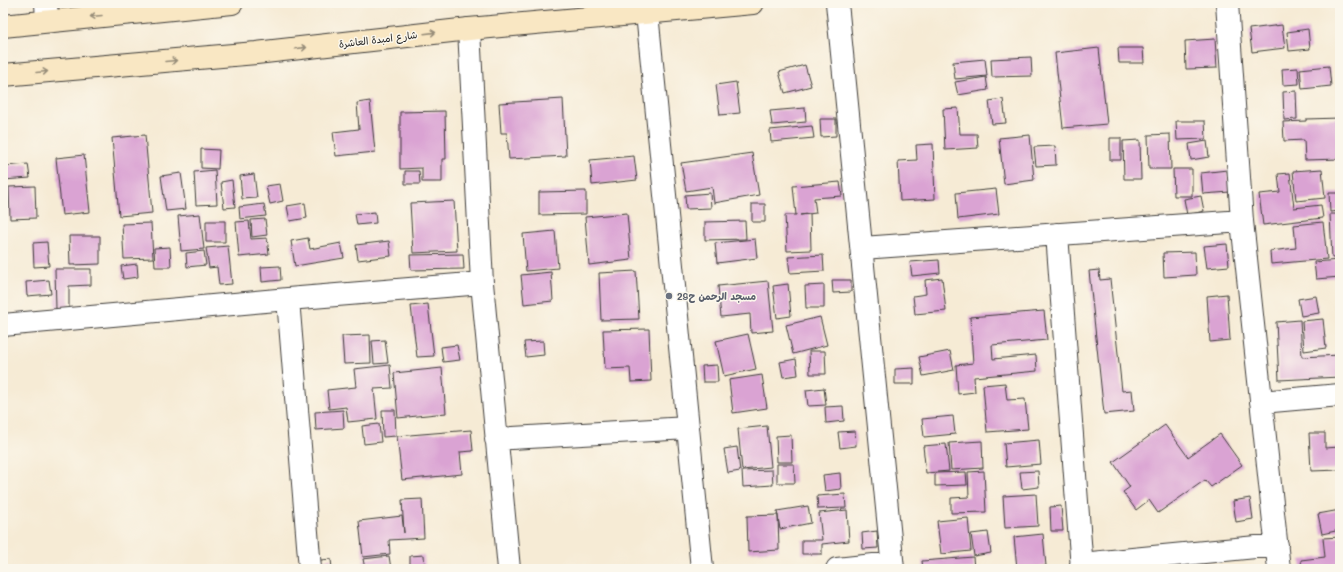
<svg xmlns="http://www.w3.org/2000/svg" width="1343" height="572" font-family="Mali,'Playpen Sans Arabic',sans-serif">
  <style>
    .building { fill: #daa3d3 }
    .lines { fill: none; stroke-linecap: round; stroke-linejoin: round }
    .street-casing { stroke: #3d3b38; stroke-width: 24 }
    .secondary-casing { stroke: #3d3b38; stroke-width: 24 }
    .street { stroke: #fff; stroke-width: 22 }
    .secondary { stroke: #f9e7c3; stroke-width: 22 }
    .oneway { stroke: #968c78 }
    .worship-dot { fill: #6b7280; stroke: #fbf7ec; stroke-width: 1.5 }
    .labels { text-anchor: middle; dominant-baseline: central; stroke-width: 3; stroke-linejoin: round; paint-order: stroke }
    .street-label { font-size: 10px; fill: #1c1c1c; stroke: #fbf7ec }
    .worship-label { font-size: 10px; font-weight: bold; fill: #5b616d; stroke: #fbf7ec; text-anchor: start }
  </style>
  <rect width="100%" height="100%" fill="#fbf7ec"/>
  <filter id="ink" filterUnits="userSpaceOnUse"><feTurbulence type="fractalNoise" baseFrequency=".025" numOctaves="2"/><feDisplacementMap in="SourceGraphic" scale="8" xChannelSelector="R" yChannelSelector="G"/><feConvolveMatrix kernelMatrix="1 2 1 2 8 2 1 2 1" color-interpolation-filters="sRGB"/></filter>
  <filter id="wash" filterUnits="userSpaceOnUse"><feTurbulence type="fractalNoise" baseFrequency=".012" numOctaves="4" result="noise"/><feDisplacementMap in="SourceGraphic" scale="16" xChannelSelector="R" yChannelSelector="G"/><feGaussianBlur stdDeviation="0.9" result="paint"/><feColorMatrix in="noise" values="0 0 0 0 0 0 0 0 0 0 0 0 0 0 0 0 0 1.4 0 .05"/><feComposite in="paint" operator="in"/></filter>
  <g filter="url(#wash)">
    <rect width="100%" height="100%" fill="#f6ebd5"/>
    <g id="blocks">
      <path class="building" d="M1282,25l3,23 -33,4 -3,-23z
        M1308,29l2,20 -21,2 -2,-19z
        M1215,39l2,29 -31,1 -1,-28z
        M1099,48l8,76 -44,4 -8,-75z
        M1118,48h25l1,15h-25z
        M1031,57l1,19 -40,1 -1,-18z
        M985,59l2,17 -32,3 -2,-17z
        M805,65l6,21 -26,7 -6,-21z
        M1329,66l2,20 -29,3 -2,-20z
        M1298,68l1,16 -16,1 -1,-16z
        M986,77l2,13 -30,5 -3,-13z
        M736,82l4,31 -20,2 -4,-30z
        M1296,91l1,28 -13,1 -1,-28z
        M563,99l3,57 -57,3 -2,-26h-6l-2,-30z
        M1003,99l3,24 -14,1 -3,-23z
        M370,101l5,51 -39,4 -3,-24 26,-3 -2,-26z
        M805,108l1,14 -34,3 -2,-14z
        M958,108l2,26h17l1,14 -33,2 -2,-41z
        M445,111l1,48h-4v23h-20v-14l-22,1v-57z
        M1340,118v41l-35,1 -1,-20 -20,1 -1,-19 23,-1v-2z
        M820,119h16v17l-15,1z
        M1176,121h29l1,18 -29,1z
        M812,126l2,12 -43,4 -1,-12z
        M1170,134l1,35h-22l-1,-34z
        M145,135l7,78 -33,3 -7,-78z
        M1030,135l4,45 -30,4 -5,-46z
        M1110,138h11v22h-11z
        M1140,140l1,39h-17l-1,-38z
        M1207,141l2,16 -18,3 -2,-16z
        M933,144l2,55 -35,2 -2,-40 19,-1 -1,-15z
        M1055,146l1,19 -20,1 -2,-19z
        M201,149l18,1 -1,19 -17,-1z
        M752,153l7,42 -45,8 -2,-16 -26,4 -5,-28z
        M84,155l6,57 -28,3 -6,-57z
        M634,156l3,24 -45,5 -2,-25z
        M3,161h1l1,5 23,-2 2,14 -27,2z
        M1173,169h19v27h-18z
        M1322,169l3,29 -29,3 -3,-30z
        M215,170l2,34 -21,1 -2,-33z
        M1227,170l3,22 -27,2 -2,-21z
        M405,171h14l1,13h-15z
        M181,173l5,36 -20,2 -5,-35z
        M1290,173l4,35 27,-3 2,13 -60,7 -4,-31 21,-2 -2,-18z
        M254,174l3,24 -15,1 -2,-23z
        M232,180l3,27 -11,1 -3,-26z
        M840,182l2,14 -28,2 2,15 -16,2 10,-1 1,36 -24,1 -2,-36h11l-3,-29z
        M280,184l3,17 -13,3 -4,-18z
        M35,186l1,32 -26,1 -1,-32z
        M996,189l3,25 -41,5 -2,-26z
        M586,191v23l-47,1v-23z
        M710,193l1,15 -25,1 -1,-14z
        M1329,193h11v18l-10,1z
        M1201,196l3,15 -17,4 -3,-16z
        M454,201l3,50 -44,2 -3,-50z
        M305,203l2,15 -17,3 -3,-15z
        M264,204l2,12 -26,3 -1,-12z
        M752,204h13v18h-13z
        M375,212l1,11 -19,2 -2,-11z
        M627,213l4,47 -42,5 -4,-48z
        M200,214l4,35 -23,2 -3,-35z
        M1330,214h10v44h-8z
        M265,219l2,16 -15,2 -1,-17z
        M206,221h19v21h-19z
        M249,221l2,18 16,-1 2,16 -30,3 -3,-35z
        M745,221l1,18 -41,1v-18z
        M1323,222l4,37 -56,5 -1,-13 26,-3 -2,-23z
        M151,223l2,35 -29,1 -2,-35z
        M555,231l3,37 -32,3 -3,-37z
        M69,236h31v28l-30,1z
        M308,238l2,11 31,-6 3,15 -49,8 -4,-25z
        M755,239l2,19 -40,5 -2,-20z
        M389,241l2,15 -33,4 -2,-15z
        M47,242l2,24 -15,1 -1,-24z
        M1227,244l2,22 -22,2 -3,-22z
        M228,246l4,38 -13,1 -2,-18 -8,1 -3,-20z
        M170,247l1,20h-16l-1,-19z
        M204,251l2,14 -19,2 -1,-14z
        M1195,252l1,23 -32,2 -1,-24z
        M463,254l1,15 -53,1 -1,-15z
        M823,255l1,16 -34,2 -2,-16z
        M939,260l1,13 -28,3 -2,-14z
        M1340,260v17l-24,2 -2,-17z
        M137,264l1,13 -15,2 -2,-13z
        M280,266l1,14 -19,2 -1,-15z
        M55,269h36v16l-22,1v22l-13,1z
        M1099,270l1,10 10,-1 12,112 10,-1 2,21 -30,3 -15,-143z
        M636,271l3,48 -38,1 -2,-47z
        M551,272l2,29 -29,3 -3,-29z
        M942,278l4,33 -31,3 -2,-18 13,-2 -1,-14z
        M49,280l2,14 -24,2 -1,-14z
        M832,280h19v12l-18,1z
        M768,281l5,50 -22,2 -1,-19 -29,3 -3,-31z
        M788,284l3,32 -14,2 -4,-32z
        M824,285v23h-18l-1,-22z
        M1227,294l3,46 -20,2 -3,-46z
        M1316,296l3,17 -18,3 -3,-17z
        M428,304l6,52 -17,1 -6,-51z
        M1044,311l3,29 -55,5 1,14 43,-4 1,16 -63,6 1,15 -17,2 -2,-29 17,-2 -3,-46z
        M820,317l7,28 -34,9 -7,-29z
        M1323,319l3,29 -22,3 -2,-30z
        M1300,320l2,37 38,-2v22l-61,3 -3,-58z
        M649,329l2,52 -20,1 -1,-14 -25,1 -2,-39z
        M748,334l8,35 -32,7 -8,-35z
        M370,335l1,28 -27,1 -2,-28z
        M385,340l3,23 -14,1 -2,-23z
        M543,341l1,14 -18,2 -2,-15z
        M457,345l3,15 -17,2 -2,-15z
        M809,351h16l1,23h-16z
        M950,351l4,19 -31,6 -4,-19z
        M796,359l2,16 -15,2 -3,-15z
        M390,365l2,23 -18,1 3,30 -29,3 -2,-15 -17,2 -2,-19 29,-3 -2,-18z
        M717,365l1,17h-15l-1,-16z
        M442,368l4,45 -48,5 -4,-45z
        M914,368v16h-19v-15z
        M762,375l5,33 -34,5 -4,-33z
        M1005,383l2,17 18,-1 3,30 -41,3 -4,-47z
        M824,388l2,17 -18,1 -2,-16z
        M843,406l1,15 -18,2 -1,-16z
        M343,410l1,18 -28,2 -1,-18z
        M382,410h13l1,26 -13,1z
        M953,416l2,18 -31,3 -2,-18z
        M379,424l2,18 -17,2 -2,-18z
        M1165,425l23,32 32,-23 22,31 -31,22 -6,-7 -47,33 -9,-13 -13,10 -13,-18 7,-5 -17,-25z
        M767,426l4,41 -29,3 -4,-41z
        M471,430l2,21 -13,1 2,22 -60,6 -5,-44z
        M855,431l1,15 -16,2 -2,-16z
        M1309,433h16v15l15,-1v23l-29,1z
        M791,435l1,27h-15l-1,-26z
        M1039,440l2,24 -35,3 -2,-24z
        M982,441l1,27 -32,2 -2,-27z
        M946,444l3,27 -23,2 -3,-27z
        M737,447l3,24 -12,2 -4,-24z
        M777,464h17l1,19h-18z
        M772,470l1,15 -30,2 -1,-16z
        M984,471l2,41 -35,1v-15l18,-1 -1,-25z
        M1038,471l1,16 -17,2 -2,-17z
        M966,472l1,13 -32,1v-13z
        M840,473l1,16 -16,2 -2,-16z
        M845,494l1,14 -28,1 -1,-13z
        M1036,494l2,32 -33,2 -2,-32z
        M1250,498l3,21 -17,3 -3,-21z
        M422,499l2,39 -35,2 1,14 -27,3 -4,-36 43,-5 2,17 -2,-33z
        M808,506l3,17 -31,6 -3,-18z
        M1061,506l2,25h-12l-1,-24z
        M847,510l2,31 -27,3v10h-20v-14h20l-3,-27z
        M1340,510v20l-18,4 -4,-20z
        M778,515l1,35 -31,2 -1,-36z
        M968,518l3,33 -30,3 -4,-33z
        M877,531l1,17 -15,1 -1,-16z
        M988,532l3,21 -17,3 -3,-22z
        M1043,534l3,32 -29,3 -3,-32z
        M1340,537v32h-38l-1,-9 24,-3 -2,-19z
        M424,555l1,14h-15v-13z
        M389,556l2,13h-26l-2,-10z
        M973,557l1,12h-51l-1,-8z
        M331,559l1,10h-19l-1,-8z"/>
    </g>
  </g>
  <g filter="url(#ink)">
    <use href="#blocks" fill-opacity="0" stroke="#3d3b38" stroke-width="1"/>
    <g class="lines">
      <g class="street-casing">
        <path id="street" d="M46,3l1,17
          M646,3l56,566
          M837,3l56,566
          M1227,3l15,218 37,348
          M469,29l13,254 27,286
          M1057,234l25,335
          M862,248l380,-27
          M288,299l22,270
          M3,325l285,-26 194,-16
          M1261,402l79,-7
          M496,439l192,-11
          M1081,564l196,-19
          M837,569l55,-6"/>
      </g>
      <g class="secondary-casing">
        <path id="secondary" d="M3,26l229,-23
          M3,75l253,-22 213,-24 284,-26"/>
      </g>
      <use href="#street" class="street"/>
      <use href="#secondary" class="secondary"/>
    </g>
    <defs><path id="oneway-shaft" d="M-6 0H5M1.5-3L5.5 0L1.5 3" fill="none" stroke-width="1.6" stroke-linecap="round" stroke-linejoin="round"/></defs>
    <g class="oneway">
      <use href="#oneway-shaft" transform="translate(96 16) rotate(175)"/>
      <use href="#oneway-shaft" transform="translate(430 33) rotate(-7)"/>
      <use href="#oneway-shaft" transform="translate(301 48) rotate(-7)"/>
      <use href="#oneway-shaft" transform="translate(171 61) rotate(-5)"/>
      <use href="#oneway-shaft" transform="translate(42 72) rotate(-5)"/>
    </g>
  </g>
  <circle class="worship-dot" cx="669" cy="296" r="4"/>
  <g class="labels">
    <g class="street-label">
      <text transform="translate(378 39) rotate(-7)">شارع امبدة العاشرة</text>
    </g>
    <g class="worship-label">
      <text x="677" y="296">مسجد الرحمن ح29</text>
    </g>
  </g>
  <rect width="1343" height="572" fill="none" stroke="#fbf7ec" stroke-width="16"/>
</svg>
